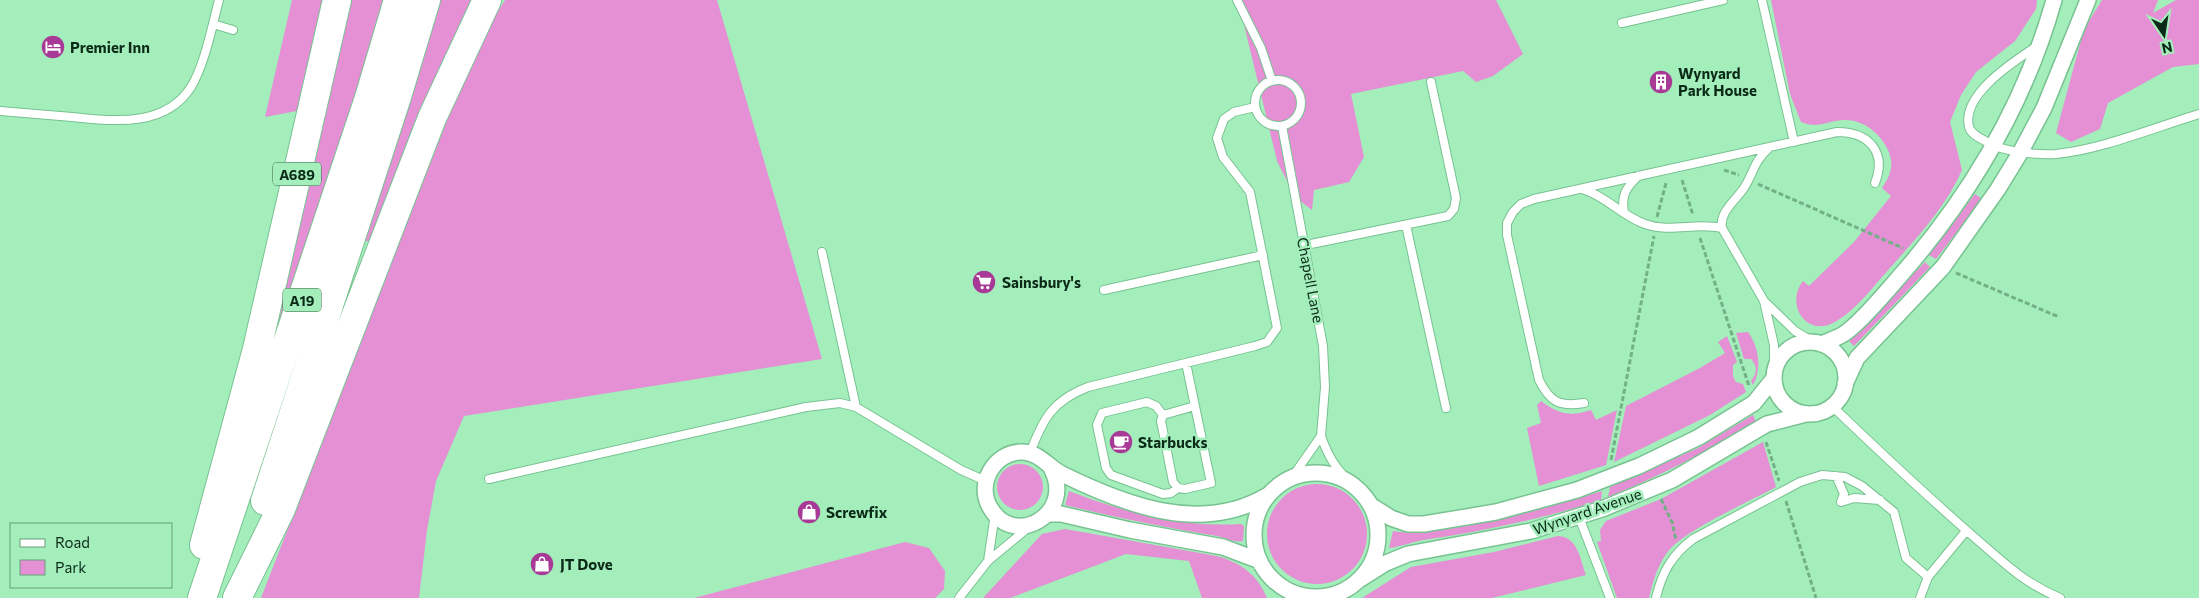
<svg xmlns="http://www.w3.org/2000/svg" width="2199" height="598" font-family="Commissioner,sans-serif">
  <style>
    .green { fill: #e58fd4 }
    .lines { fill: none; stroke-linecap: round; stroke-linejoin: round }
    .lane-casing { stroke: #78c291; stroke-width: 10 }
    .street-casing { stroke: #78c291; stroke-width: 18 }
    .highway-casing { stroke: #78c291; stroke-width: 30 }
    .path { stroke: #73b087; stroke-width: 3; stroke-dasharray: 5 2.5; stroke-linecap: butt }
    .lane { stroke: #fff; stroke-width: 8 }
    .street { stroke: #fff; stroke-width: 15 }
    .highway { stroke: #fff; stroke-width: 28 }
    .labels { text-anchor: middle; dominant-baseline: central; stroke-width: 5; stroke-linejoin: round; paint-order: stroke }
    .shield { fill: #a3eebb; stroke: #396549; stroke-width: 1 }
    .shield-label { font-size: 14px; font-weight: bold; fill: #0b2a18 }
    .poi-label { font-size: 15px; font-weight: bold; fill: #0b2a18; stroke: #a3eebb; text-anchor: start }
    .street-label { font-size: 15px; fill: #0b2a18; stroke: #a3eebb }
  </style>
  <rect width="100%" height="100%" fill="#a3eebb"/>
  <path class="green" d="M292,0h35l-25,110 -37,7z
    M347,0h38l-112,356 -6,-3z
    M441,0h37l-103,243 -13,-3z
    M505,0h212l105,359 -358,57 -28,65 -9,49 -8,68h-158l214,-550z
    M1238,0h258l27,54 -30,22 -17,6 -13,-11 -112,23 13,63 -15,25 -35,8 -2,20 -17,-13 -18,-36z
    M1771,0h266l-1,9 -21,32 -39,31 -15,23 -11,27 12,48c-18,41 -51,74 -80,107 -14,16 -29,35 -47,45 -29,16 -50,-18 -32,-41l6,5 45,-44 37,-46 -9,-8c9,-13 13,-25 5,-40 -8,-16 -25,-29 -44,-28 -16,1 -25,9 -42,2l-11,-28z
    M2102,0h56l-5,13 23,-13h23v64l-26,3 -65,36 -8,26 -29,13 -15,-9 28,-104z
    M1975,194l7,5 -46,60 -7,-4z
    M1925,262l5,5 -76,79 -5,-5z
    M1748,332c11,15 14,37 5,53l-2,-4c6,-8 7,-14 0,-22h-7l-8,-26z
    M1727,336l10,26 -4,3v11l3,6 7,2 3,8 -36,23 -96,47 12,-56 74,-38 25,-15 -7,-11z
    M1541,401c17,13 30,16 50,9l5,10 21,-10 -11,55 -67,21 -12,-58 14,-5 -4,-18z
    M1753,415l3,7c-48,29 -96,54 -148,75l2,-10 88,-39z
    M1763,442l13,45c-28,15 -86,41 -106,62 -12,14 -17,32 -21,49h-32l-20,-56 4,-1 -1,-11 6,-9 55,-22z
    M997 487a23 23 0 1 1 46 0a23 23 0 1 1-46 0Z
    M1267 534a50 50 0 1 1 100 0a50 50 0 1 1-100 0Z
    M1069,491c55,21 113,37 172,33l3,2 -1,15c-9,2 -17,-3 -26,-5 -50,-8 -99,-18 -148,-30l-4,-1z
    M1602,491l-1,9c-59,19 -117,31 -178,40 -11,2 -23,7 -34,8l4,-17c21,4 40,0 61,-3 51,-8 99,-22 148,-37z
    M1065,529l152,27c24,7 40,18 50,42h-65l-13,-37 -63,-7 -116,44h-27l59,-64z
    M1558,536c20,1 22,23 28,39l-94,23h-130l49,-31 83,-15z
    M905,542l24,6 16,23 -1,18 -9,9h-241z"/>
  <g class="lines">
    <g class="lane-casing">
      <path id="lane" d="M1237,0l24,48 11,33
        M1762,0l32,142
        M1622,23l101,-23
        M213,24l20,6
        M2037,46c-22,15 -76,48 -68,81 2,8 13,12 20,16 15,9 49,12 67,11 47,-5 97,-26 143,-40
        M1255 103a23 23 0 1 1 46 0a23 23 0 1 1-46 0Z
        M0,111c24,2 48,4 72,6 41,4 93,11 119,-30 14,-23 21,-61 28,-87
        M1282,126l41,220 2,41 -4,49 -28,40 -8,5
        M1582,189c24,7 40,27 63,35 25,9 51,-2 77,4
        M1624,212c-3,-17 2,-24 14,-36
        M1406,225l40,183
        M1306,245l142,-29 6,-7 2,-11 -25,-116
        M822,252l34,155
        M1104,290l159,-35
        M1764,301l-42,-73c-3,-16 14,-28 22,-40 10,-16 10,-27 25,-40
        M1186,363l25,120 -26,6 -7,-1 -5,-6 -12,-61 2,-6 32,-9
        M1774,372v-27l-10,-44 31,30 20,12
        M1584,403c-25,4 -34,-1 -45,-23l-32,-145v-12l6,-11 8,-8 13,-5 303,-67c32,0 50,20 38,51
        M1832,406c49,47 98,93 150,138 26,23 45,40 78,54
        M1163,415l-7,-9 -9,-4 -45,11 -5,12 9,43 5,7 52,19 8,-1 7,-5
        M1321,436c7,20 14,32 30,47
        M1030,453c13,-34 22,-52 58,-66l167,-41 12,-4 10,-14 -27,-136 -27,-35 -6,-19 7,-19 10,-7 21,-5
        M1836,476l8,18 -3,8 13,-4 26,2
        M489,479l317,-72 34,-4 16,4 105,63 25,11
        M1579,517l31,81
        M988,561l7,-47
        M959,598l29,-37 41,-34
        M1656,598c6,-26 16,-43 37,-59l107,-57 22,-7 23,2 17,9 32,26 12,46 22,19
        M1920,598l8,-21 38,-46"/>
    </g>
    <g class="street-casing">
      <path id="street" d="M1774 378a36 36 0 1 1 72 0a36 36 0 1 1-72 0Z
        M1821,344c7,-3 14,-5 21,-9 15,-8 46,-45 58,-59 70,-80 125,-173 154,-276
        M1845,384l12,-26 86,-91 55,-78 22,-36 24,-45 44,-108
        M1052,470c22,44 -37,78 -61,39 -16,-24 3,-58 32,-57 17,1 25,15 39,22 63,31 140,61 206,21
        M1254 535a62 62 0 1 1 124 0a62 62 0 1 1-124 0Z
        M1372,506l19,12 17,6h16l72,-12 81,-22 62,-24 60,-29 55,-34 20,-25
        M1049,514h12l69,16 93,17 37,14
        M1359,580l27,-17 22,-9 123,-23 71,-22 70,-29 95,-56 39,-10"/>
    </g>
    <g class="highway-casing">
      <path id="highway" d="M265,501l131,-401 30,-100
        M204,545l53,-196 80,-349
        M202,598l167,-500 29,-98
        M237,598l44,-89 151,-391 55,-118"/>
    </g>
    <path class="path" d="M1724,170l15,5
      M1682,180l11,35
      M1758,184l145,64
      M1657,217l9,-34
      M1700,238l49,148
      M1956,273l103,44
      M1766,442l13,39
      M1611,460l43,-224
      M1661,499l11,23 4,18
      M1786,501l30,97"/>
    <use href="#lane" class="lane"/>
    <use href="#street" class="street"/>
    <use href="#highway" class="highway"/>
  </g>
  <defs>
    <g id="hotel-disc" transform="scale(1.25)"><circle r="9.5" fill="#a83997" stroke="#a3eebb"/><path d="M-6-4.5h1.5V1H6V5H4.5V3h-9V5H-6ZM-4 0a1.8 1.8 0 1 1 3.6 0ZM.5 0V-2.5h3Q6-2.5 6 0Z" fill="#fff"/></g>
    <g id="building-disc" transform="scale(1.25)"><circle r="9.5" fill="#a83997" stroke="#a3eebb"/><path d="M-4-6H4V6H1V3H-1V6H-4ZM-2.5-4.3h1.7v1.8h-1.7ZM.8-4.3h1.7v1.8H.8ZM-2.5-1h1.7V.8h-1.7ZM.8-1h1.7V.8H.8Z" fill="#fff"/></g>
    <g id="supermarket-disc" transform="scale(1.25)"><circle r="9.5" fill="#a83997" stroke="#a3eebb"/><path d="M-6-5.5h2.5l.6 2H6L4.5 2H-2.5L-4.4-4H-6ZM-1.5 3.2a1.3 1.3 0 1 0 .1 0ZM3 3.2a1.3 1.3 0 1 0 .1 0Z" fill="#fff"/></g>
    <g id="cafe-disc" transform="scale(1.25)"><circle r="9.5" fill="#a83997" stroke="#a3eebb"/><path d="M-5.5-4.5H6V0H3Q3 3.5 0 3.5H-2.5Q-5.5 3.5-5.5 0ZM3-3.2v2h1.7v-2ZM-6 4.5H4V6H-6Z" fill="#fff"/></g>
    <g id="shop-disc" transform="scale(1.25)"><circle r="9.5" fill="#a83997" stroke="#a3eebb"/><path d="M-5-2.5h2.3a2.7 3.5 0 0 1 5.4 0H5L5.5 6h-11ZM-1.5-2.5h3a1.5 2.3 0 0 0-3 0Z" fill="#fff"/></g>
  </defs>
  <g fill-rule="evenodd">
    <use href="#hotel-disc" x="53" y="47"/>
    <use href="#building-disc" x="1661" y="82"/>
    <use href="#supermarket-disc" x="984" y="282"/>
    <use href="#cafe-disc" x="1121" y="442"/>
    <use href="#shop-disc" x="809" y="512"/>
    <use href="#shop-disc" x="542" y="564"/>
  </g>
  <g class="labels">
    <g class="shield">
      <rect x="273" y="162.5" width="48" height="23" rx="4"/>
      <rect x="283" y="288.5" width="38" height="23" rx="4"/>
    </g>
    <g class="shield-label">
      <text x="297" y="174">A689</text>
      <text x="302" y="300">A19</text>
    </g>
    <g class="poi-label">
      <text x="70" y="47">Premier Inn</text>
      <text x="1678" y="73">Wynyard<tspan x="1678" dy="17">Park House</tspan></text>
      <text x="1002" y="282">Sainsbury's</text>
      <text x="1138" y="442">Starbucks</text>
      <text x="826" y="512">Screwfix</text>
      <text x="560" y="564">JT Dove</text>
    </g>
    <g class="street-label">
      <text transform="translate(1311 280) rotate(79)">Chapell Lane</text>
      <text transform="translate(1587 511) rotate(-19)">Wynyard Avenue</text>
    </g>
  </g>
  <rect x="10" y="523" width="162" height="65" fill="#a3eebb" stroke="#66a07a"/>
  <rect x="20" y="539" width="25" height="8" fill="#ffffff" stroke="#66a07a"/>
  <text x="55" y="548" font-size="15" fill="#0b2a18">Road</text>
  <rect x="20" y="560" width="25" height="15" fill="#e58fd4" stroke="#66a07a"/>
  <text x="55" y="573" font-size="15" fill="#0b2a18">Park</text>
  <g transform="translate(2164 35) rotate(167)" stroke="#a3eebb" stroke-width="4" paint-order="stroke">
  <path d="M0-4L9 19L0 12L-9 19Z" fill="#0b2a18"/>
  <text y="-8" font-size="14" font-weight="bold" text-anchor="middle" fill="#0b2a18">N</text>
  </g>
</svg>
